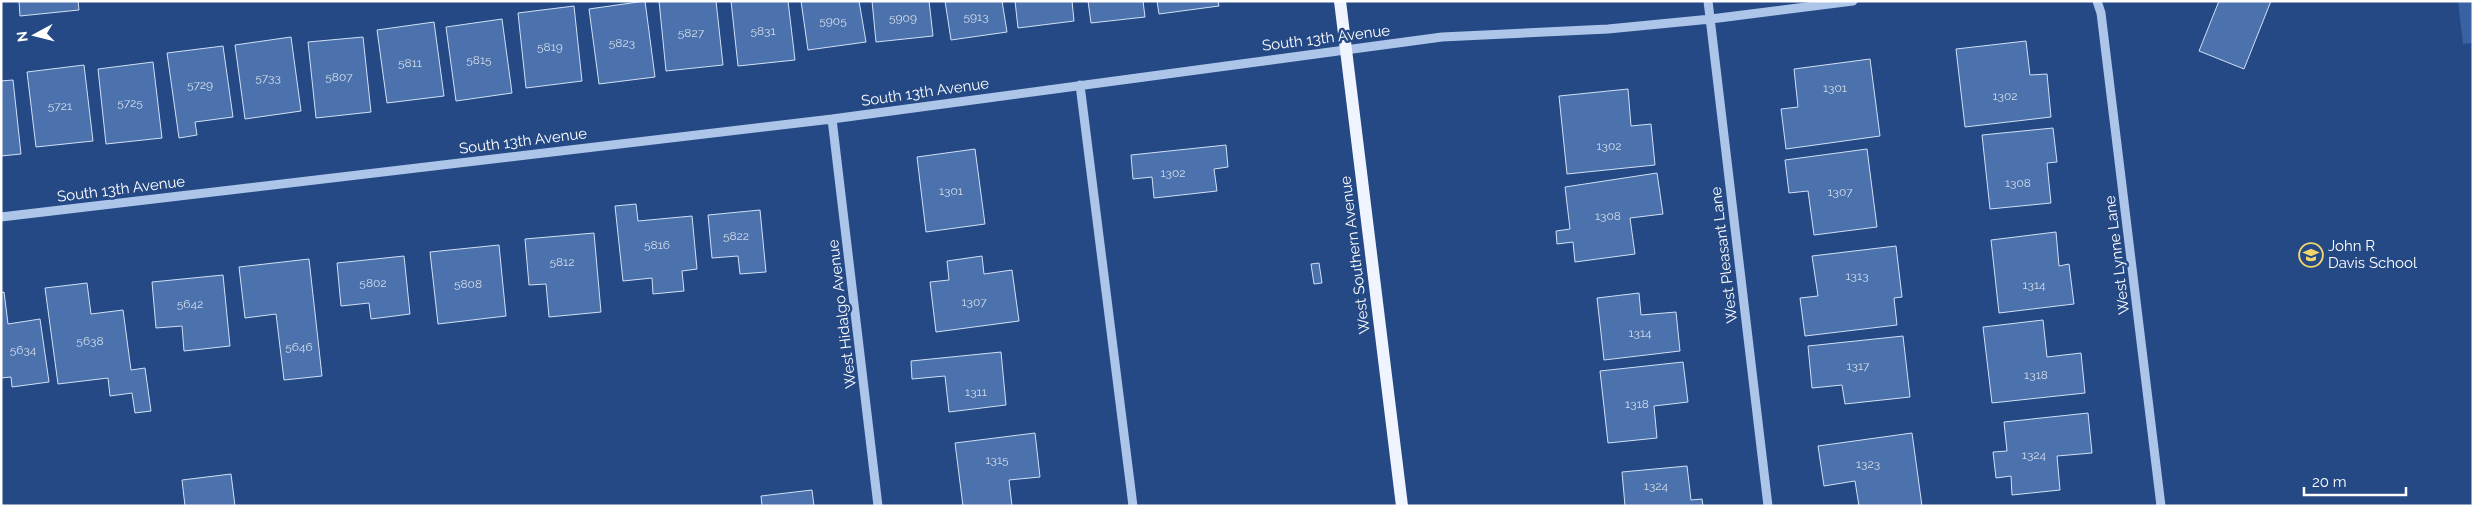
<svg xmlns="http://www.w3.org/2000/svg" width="2474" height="507" font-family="Raleway,sans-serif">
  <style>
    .green { fill: #3862a2 }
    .building { fill: #4c72ad; stroke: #d1e0f6 }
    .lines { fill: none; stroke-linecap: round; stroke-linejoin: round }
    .minor { stroke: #adc5e8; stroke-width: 9 }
    .major { stroke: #f0f4fe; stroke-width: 12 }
    .labels { text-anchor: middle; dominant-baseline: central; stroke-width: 5; stroke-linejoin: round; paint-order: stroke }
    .number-label { font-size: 12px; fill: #d2dcea }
    .street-label { font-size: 15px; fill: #fff; stroke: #244985 }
    .poi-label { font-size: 15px; fill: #fff; stroke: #244985; text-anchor: start }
  </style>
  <rect width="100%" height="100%" fill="#244985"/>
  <path class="green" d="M2458,1h15v42l-10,1z"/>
  <path class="building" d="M19,1h59l1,9 -59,6z
    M645,1l10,76 -56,7 -10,-75z
    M659,1h57l7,64 -57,6z
    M731,1h57l7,59 -57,6z
    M801,1h58l7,41 -58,8z
    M872,1h57l4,35 -57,6z
    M945,1h57l5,31 -56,8z
    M1015,1h57l2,20 -56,7z
    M1088,1h55l2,16 -54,6z
    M1157,1h61l1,5 -60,8z
    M2219,1h52l-27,68 -45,-18z
    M574,6l8,75 -56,7 -8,-75z
    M502,19l10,74 -56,8 -10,-74z
    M434,22l10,74 -57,7 -10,-73z
    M291,37l10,74 -56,8 -10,-74z
    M363,37l8,75 -55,6 -8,-76z
    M2026,41l4,34 17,-1 4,43 -86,10 -9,-78z
    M223,46l10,71 -38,5 2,13 -18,3 -12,-85z
    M1870,59l10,77 -94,13 -5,-40 17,-2 -4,-38z
    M153,62l9,76 -56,6 -8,-75z
    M84,65l9,76 -57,6 -9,-75z
    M13,80l8,74 -20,2v-75z
    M1628,89l3,37 20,-2 4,41 -88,9 -8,-78z
    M2053,128l4,34 -10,1 4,40 -61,6 -8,-74z
    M1226,145l2,22 -14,2 3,22 -63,7 -2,-21 -19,2 -2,-24z
    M975,149l10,75 -59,8 -9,-75z
    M1867,149l10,78 -63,8 -6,-44 -19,2 -4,-33z
    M1657,173l6,41 -33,4 5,36 -60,8 -2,-20 -16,2 -1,-13 14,-2 -5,-42z
    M636,204l2,17 54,-5 5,53 -15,2 2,20 -31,3 -1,-16 -29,3 -8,-75z
    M760,210l6,62 -26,2 -2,-18 -26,2 -4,-43z
    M2056,232l3,34 10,-2 5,40 -75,9 -8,-73z
    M594,233l7,79 -52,5 -3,-33 -17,1 -4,-46z
    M499,245l7,71 -68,8 -8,-72z
    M1896,246l6,51 -8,1 3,27 -92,11 -5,-38 18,-2 -6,-40z
    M404,256l6,58 -39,5 -2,-16 -28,3 -4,-43z
    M982,256l2,18 28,-4 7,51 -83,11 -6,-50 19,-2 -2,-19z
    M309,259l13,117 -38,4 -8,-66 -31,4 -6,-51z
    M1319,263l3,20 -8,1 -3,-20z
    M223,275l7,71 -46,5 -2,-25 -26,2 -4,-46z
    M87,283l4,31 32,-4 8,60 14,-2 6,43 -16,2 -3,-20 -22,3 -2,-18 -50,6 -13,-96z
    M4,292l4,32 32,-5 9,63 -37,5 -1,-10 -10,1v-85z
    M1639,293l2,22 35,-3 4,39 -76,9 -7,-62z
    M2043,320l4,37 34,-4 4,40 -93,10 -9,-76z
    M1903,336l7,61 -65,7 -3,-19 -30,3 -4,-42z
    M1001,352l5,53 -57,7 -4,-36 -33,3 -1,-18z
    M1683,362l5,40 -34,4 3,32 -49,5 -8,-72z
    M2088,413l4,40 -35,3 3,34 -48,5 -1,-19 -15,2 -3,-26 14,-1 -3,-29z
    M1035,433l5,44 -31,3 3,26h-49l-8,-63z
    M1912,433l10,73h-63l-4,-25 -31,5 -6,-40z
    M1687,466l4,34 11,-1 1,7h-78l-3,-34z
    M231,474l4,32h-50l-3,-26z
    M812,490l2,16h-52l-1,-10z"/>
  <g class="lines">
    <path class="minor" d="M1708,1l60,505
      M2097,1l4,12 60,493
      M1080,85l53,421
      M832,119l46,387
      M1,217l831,-98 610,-82 166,-8 103,-10 142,-18"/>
    <path class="major" d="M1340,1l62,505"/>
  </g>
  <defs>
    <g id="school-ring" transform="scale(1.25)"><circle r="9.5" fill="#244985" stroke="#f3d570" stroke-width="1.5"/><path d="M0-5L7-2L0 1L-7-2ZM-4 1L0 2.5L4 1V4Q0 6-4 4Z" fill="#f3d570"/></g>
  </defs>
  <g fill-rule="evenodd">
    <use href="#school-ring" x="2311" y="255"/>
  </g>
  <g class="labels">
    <g class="number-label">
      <text x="976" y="17">5913</text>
      <text x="903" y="18">5909</text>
      <text x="833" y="21">5905</text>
      <text x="763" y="31">5831</text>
      <text x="691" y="33">5827</text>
      <text x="622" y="43">5823</text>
      <text x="550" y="47">5819</text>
      <text x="479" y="60">5815</text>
      <text x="410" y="63">5811</text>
      <text x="339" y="77">5807</text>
      <text x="268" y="78">5733</text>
      <text x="200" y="85">5729</text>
      <text x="1835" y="88">1301</text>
      <text x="2005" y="96">1302</text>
      <text x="130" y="103">5725</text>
      <text x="60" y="106">5721</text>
      <text x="1609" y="146">1302</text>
      <text x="1173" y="173">1302</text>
      <text x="2018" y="183">1308</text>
      <text x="951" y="191">1301</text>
      <text x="1840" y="192">1307</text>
      <text x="1608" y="216">1308</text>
      <text x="736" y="236">5822</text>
      <text x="657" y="245">5816</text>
      <text x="562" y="262">5812</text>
      <text x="1857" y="276">1313</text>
      <text x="373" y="283">5802</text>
      <text x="468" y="284">5808</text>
      <text x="2034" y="285">1314</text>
      <text x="974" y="302">1307</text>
      <text x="190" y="304">5642</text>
      <text x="1640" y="333">1314</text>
      <text x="90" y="341">5638</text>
      <text x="299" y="347">5646</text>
      <text x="23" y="350">5634</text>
      <text x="1858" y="366">1317</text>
      <text x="2036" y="375">1318</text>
      <text x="976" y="392">1311</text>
      <text x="1637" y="404">1318</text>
      <text x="2034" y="455">1324</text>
      <text x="997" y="460">1315</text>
      <text x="1868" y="464">1323</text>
      <text x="1656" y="486">1324</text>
    </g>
    <g class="street-label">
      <text transform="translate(1326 38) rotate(-7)">South 13th Avenue</text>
      <text transform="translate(925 92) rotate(-8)">South 13th Avenue</text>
      <text transform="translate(523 141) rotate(-7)">South 13th Avenue</text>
      <text transform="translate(121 189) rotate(-7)">South 13th Avenue</text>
      <text transform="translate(1355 255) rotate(-97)">West Southern Avenue</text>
      <text transform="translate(1724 255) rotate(-97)">West Pleasant Lane</text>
      <text transform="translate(2117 255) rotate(-97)">West Lynne Lane</text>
      <text transform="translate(842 314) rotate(-97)">West Hidalgo Avenue</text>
    </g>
    <g class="poi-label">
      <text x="2328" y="246">John R<tspan x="2328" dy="17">Davis School</tspan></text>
    </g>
  </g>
  <rect width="2474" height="507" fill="none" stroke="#ffffff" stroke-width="5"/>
  <g transform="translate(35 35) rotate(263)" stroke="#244985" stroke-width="4" paint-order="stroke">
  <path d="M0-4L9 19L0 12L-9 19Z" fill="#ffffff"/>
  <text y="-8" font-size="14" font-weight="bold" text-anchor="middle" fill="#ffffff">N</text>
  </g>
  <path d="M2304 487v8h102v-8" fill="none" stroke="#ffffff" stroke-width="2.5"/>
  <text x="2312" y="487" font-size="15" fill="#ffffff" stroke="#244985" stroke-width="4" paint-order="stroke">20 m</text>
</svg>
